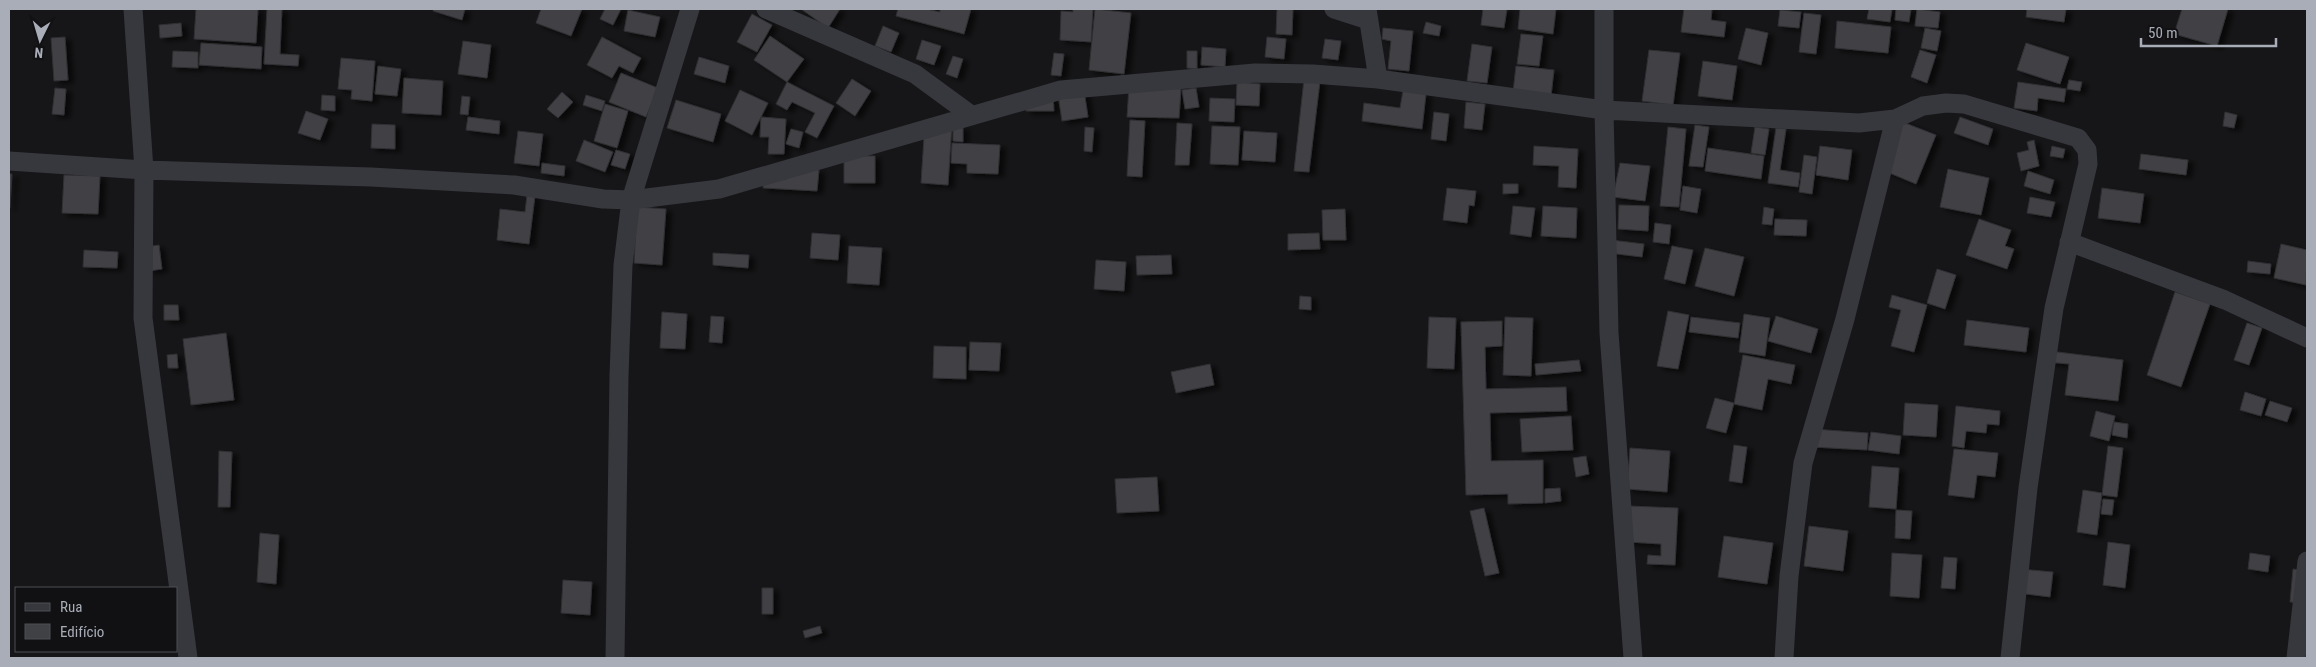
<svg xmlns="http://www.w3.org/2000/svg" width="2316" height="667" font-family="'Roboto Condensed',sans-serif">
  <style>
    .building { fill: #404145; stroke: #303034; filter: url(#shadow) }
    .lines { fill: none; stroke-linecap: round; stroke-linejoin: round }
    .minor { stroke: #37383d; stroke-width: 19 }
  </style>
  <defs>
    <filter id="shadow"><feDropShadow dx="5.5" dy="3" stdDeviation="2.5" flood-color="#0009"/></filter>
  </defs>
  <rect width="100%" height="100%" fill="#161618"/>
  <path class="building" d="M196,9h62l-2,34 -62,-4z
    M267,9h15l-2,45 19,1 -1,11 -34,-2z
    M434,9h31l-3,11 -29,-9z
    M541,9h41l-11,27 -35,-13z
    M605,9h16l-8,16 -13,-6z
    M801,9h39l-12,19z
    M898,9h28l14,3v-3h31l-7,25 -68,-18z
    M1073,9h20l-2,33 -31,-2 1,-29 12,1z
    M1095,9l36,4 -7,61 -35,-4z
    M1277,9h16l-1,26 -16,-1z
    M1483,9h24l-3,19 -23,-3z
    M1520,9h36l-3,25 -35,-5z
    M1684,9h28l-1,11 15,2 -2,15 -43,-5z
    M1869,9h23l-2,13 -23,-3z
    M1896,9h15l-2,13 -14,-2z
    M1917,9l23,3 -2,16 -23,-2z
    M2027,9h39l-2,13 -38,-5z
    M2182,9h46l-11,37 -43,-12z
    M628,10l32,7 -5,20 -31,-6z
    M1780,10l21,2 -2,16 -21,-2z
    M1804,13l17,2 -5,39 -17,-2z
    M752,14l20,11 -15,27 -20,-10z
    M1837,21l54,6 -3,26 -53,-5z
    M1426,22l15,4 -2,10 -16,-3z
    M181,23l1,13 -22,2 -1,-13z
    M883,26l16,7 -8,19 -16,-6z
    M1383,28l30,3 -4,40 -21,-2 3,-28 -9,-2z
    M1746,28l22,5 -7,32 -23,-6z
    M1925,28l16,3 -4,20 -16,-3z
    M1521,34l22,2 -4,30 -22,-2z
    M770,36l34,23 -17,23 -33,-22z
    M65,37l3,43 -14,1 -3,-43z
    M602,37l39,21 -8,15 -14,-7 -7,12 -25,-13z
    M1267,37l19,2 -2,20 -19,-2z
    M1325,39l16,2 -3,19 -16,-2z
    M922,40l19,6 -7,19 -18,-6z
    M463,41l28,4 -4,33 -29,-4z
    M201,43l61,4 -1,22 -62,-4z
    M2026,43l43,14 -9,27 -43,-14z
    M1472,44l20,3 -5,36 -20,-2z
    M1202,47l24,2 -1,18 -24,-2z
    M1649,50l31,3 -7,52 -31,-4z
    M1920,50l16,5 -9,28 -16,-6z
    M173,51l25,1v16l-26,-1z
    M1187,51h10v18l-10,-1z
    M1054,53l10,1 -3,22 -10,-1z
    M953,56l10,3 -6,19 -11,-4z
    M699,57l30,9 -4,17 -31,-9z
    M341,58l34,3 -3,40 -21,-2 1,-9 -14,-1z
    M1703,61l34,5 -5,34 -34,-4z
    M378,66l23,3 -4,27 -22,-2z
    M1516,66l38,4 -3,26 -38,-4z
    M621,73l37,15 -12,29 -37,-15z
    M404,78l39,3 -2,34 -39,-2z
    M852,79l19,12 -16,25 -19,-13z
    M1304,79l16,2 -11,91 -15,-1z
    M2069,80l13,2 -2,9 -13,-2z
    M787,82l47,24 -17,32 -12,-6 10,-19 -23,-11 -5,8 -11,-6z
    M1237,82l23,2 -1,22 -23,-1z
    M2018,82l48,7 -2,13 -26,-4 -1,13 -23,-3z
    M1129,86l52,3 -2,29 -52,-1z
    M55,88l11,1 -2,26 -12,-1z
    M1196,88l3,19 -14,2 -3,-19z
    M740,90l28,13 -16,32 -27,-14z
    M1084,90l4,27 -26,4 -4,-27z
    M1403,91l23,3 -4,35 -60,-8 2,-18 36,5z
    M562,92l11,10 -15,16 -11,-9z
    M322,95l13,1v15l-14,-1z
    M586,95l19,6 -3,10 -19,-6z
    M1026,95h27l1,16h-28z
    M462,96l8,1 -2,18 -8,-1z
    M1210,98l25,1 -1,23 -25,-1z
    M676,100l45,14 -8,28 -46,-14z
    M1466,102l19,2 -3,26 -18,-2z
    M605,104l23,7 -11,37 -23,-7z
    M306,111l22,8 -8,21 -22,-7z
    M1434,112l15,2 -3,27 -15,-2z
    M2225,112l12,3 -3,13 -11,-2z
    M468,117l32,4 -1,13 -33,-4z
    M761,117l25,2 -2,35h-16l1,-17h-9z
    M1960,117l33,12 -5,16 -34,-12z
    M1130,120l15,1 -3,56 -15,-1z
    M1900,121l36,14 -20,49 -36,-15z
    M925,122l27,2 -4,61 -27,-2z
    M1177,123l15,1 -3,41h-14z
    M372,124l23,1v24l-24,-1z
    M1695,125l14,2 -6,40 -14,-1z
    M1212,126l28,1 -2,38 -28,-1z
    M953,127h10v15l-10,-1z
    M1085,127l9,1 -2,24 -8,-1z
    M1668,127l18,2 -7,78 -19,-1z
    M1755,127l14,2 -4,26 -14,-2z
    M1776,128l10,1 -6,41 20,3 -2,14 -30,-4z
    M791,129l12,3 -4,16 -13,-4z
    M518,131l25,3 -4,32 -25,-3z
    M1244,131l33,2 -2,29 -33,-2z
    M584,140l29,12 -8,20 -29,-11z
    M2034,140l5,26 -18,5 -4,-18 12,-3 -2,-8z
    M952,143l48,2 -2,29 -31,-1v-9l-16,-1z
    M1534,146l44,3 -2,39 -18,-1 1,-21 -26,-1z
    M1820,146l32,4 -4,30 -32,-5z
    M2052,146l13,3 -2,9 -13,-2z
    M1708,148l56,8 -3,23 -56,-8z
    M616,150l14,4 -5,15 -14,-4z
    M2141,154l47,6 -2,15 -47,-6z
    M1804,155l13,2 -5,37 -13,-2z
    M844,156h31v27h-31z
    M542,163l23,3 -1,10 -23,-3z
    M1620,163l30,3 -5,35 -32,-4z
    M787,168l32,2 -2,21 -54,-3 1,-10 23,1z
    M1948,169l41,9 -8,37 -41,-8z
    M2028,171l26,9 -4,14 -26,-8z
    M9,174h3l-2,34 -1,-1z
    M64,175l36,1 -2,38 -36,-1z
    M1503,184h15v9l-15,1z
    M1683,186l18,3 -4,24 -17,-3z
    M1447,188l29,3 -2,15 -5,-1 -2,18 -24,-3z
    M2102,188l42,6 -4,29 -42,-5z
    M527,195l8,1 -6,48 -32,-4 3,-31 25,3z
    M2030,197l25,5 -4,15 -24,-4z
    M1619,205l30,1 -1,25 -30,-2z
    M1513,206l22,2 -4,29 -21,-3z
    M1543,206l34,2 -1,30 -35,-2z
    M637,207l29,2 -4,56 -28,-2z
    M1764,207l10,2 -2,16 -10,-1z
    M1345,209l1,31h-23l-1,-30z
    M1775,219l32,1 -1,16 -32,-1z
    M1979,219l32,11 -6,16 9,3 -7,20 -41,-14z
    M1655,223l16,2 -2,19 -16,-2z
    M812,233l28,2 -2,25 -28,-2z
    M1319,233l1,16 -32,1v-16z
    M1611,240l33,4 -2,13 -33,-4z
    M2281,244l26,6 -1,35 -32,-7z
    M159,245l3,24 -13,2 -3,-24z
    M849,246l33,2 -3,37 -32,-2z
    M1672,246l21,4 -8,34 -21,-5z
    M1705,248l39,9 -10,39 -39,-10z
    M84,250l34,2 -1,16 -34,-1z
    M713,253l36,2 -1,13 -35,-3z
    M1171,255l1,19 -35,1 -1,-19z
    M1096,260l30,2 -2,29 -30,-2z
    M2248,261l23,3 -1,10 -23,-2z
    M1937,269l19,6 -11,34 -18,-6z
    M2175,292l35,12 -29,83 -34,-12z
    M1892,295l35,10 -13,47 -23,-6 10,-36 -12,-3z
    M1300,296l11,1v13l-12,-1z
    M164,305h14l1,15h-15z
    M1668,311l21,4 -11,54 -21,-3z
    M662,312l25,2 -2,35 -25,-1z
    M1744,314l26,4 -5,38 -26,-4z
    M711,316l13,1 -2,26 -13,-1z
    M1776,316l42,13 -7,24 -43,-12z
    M1429,317l27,1 -2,51 -27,-1z
    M1505,317l28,1 -2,58 -28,-1z
    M1691,317l49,6 -2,15 -49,-6z
    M1967,320l62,8 -3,24 -62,-7z
    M1502,321v25l-17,1 1,42 80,-2 1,24 -77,2 1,48 52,-1v43l-35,1v-10l-42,1 -5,-173z
    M2247,323l15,5 -13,37 -15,-5z
    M226,333l8,67 -43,5 -8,-66z
    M970,342l31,1 -2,28 -30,-1z
    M934,346l32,1v32l-33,-1z
    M2049,351l74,9 -5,41 -53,-6 4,-31 -22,-2z
    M177,354l1,14h-10l-1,-13z
    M1743,355l52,10 -4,19 -23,-5 -6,31 -28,-6z
    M1579,360l2,11 -45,4 -1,-11z
    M1210,364l4,21 -38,8 -5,-21z
    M2245,392l21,7 -5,17 -21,-6z
    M1715,398l19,5 -8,30 -20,-5z
    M2270,401l22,7 -5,14 -22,-7z
    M1905,403l33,2 -2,32 -33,-2z
    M1956,406l44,5 -1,14 -12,-1 -1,9 -20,-2 -2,17 -12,-2z
    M2096,411l19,5 -6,25 -19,-5z
    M1571,416l2,34 -51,2 -2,-33z
    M2114,422l14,2 -1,14 -15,-3z
    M1813,429l55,4 -1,17 -55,-3z
    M1871,432l30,4 -2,18 -31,-4z
    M1734,445l13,2 -5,36 -13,-2z
    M2108,446l15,2 -6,49 -15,-2z
    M1630,448l40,3 -3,41 -40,-3z
    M1954,449l44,4 -3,24 -18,-2 -3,23 -26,-3z
    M219,451l13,1 -2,55h-12z
    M1586,456l3,18 -13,3 -3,-19z
    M1872,466l27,2 -3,41 -27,-2z
    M1157,477l2,34 -42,2 -2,-34z
    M1560,488l1,13 -16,2v-14z
    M2083,490l19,3 -5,42 -20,-3z
    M2103,499l11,1 -2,15 -11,-1z
    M1630,506l48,2 -3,57 -28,-1 1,-9 13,1v-12l-33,-2z
    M1484,508l15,65 -14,3 -15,-65z
    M1896,510l16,1 -2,28 -15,-1z
    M1809,526l39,5 -5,40 -39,-5z
    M260,533l19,2 -3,49 -19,-2z
    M1724,536l49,7 -6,41 -49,-7z
    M2108,542l22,3 -5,43 -22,-3z
    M1892,553l30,2 -3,43 -29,-2z
    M2250,553l20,3 -2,16 -20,-3z
    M1944,557l13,1 -2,31 -14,-1z
    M2020,569l33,3 -3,25 -32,-4z
    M2293,569l14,2 -1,32 -16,-1z
    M563,580l29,2 -2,33 -29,-2z
    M762,588h11v26h-11z
    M820,626l2,7 -17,5 -2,-7z"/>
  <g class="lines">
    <path class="minor" d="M133,9l11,161 -1,148 45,340
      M766,9l149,65 56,41
      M1334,9l34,11
      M1367,9l11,70
      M1604,9v101l5,223 24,325
      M9,161l135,9 227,7 143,8 89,14 28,1 88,-11 342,-99 194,-17 58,1 65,5 226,31 255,13 36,-4 28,-13 23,-3 18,1 114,34 9,12 1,14 -34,144 -26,180 -18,170
      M2069,242l156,58 82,38
      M615,658l4,-282 4,-111 8,-65 59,-191
      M1784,658l5,-82 14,-113 42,-144 50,-200
      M2296,658l11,-97"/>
  </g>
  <rect width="2316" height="667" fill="none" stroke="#a8adb8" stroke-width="20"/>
  <rect x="15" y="587" width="162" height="65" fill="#111113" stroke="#4d4f55"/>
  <rect x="25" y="603" width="25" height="8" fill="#37383d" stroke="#4d4f55"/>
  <text x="60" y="612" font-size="15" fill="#a8adb8">Rua</text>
  <rect x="25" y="624" width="25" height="15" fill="#404145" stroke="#4d4f55"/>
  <text x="60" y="637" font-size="15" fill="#a8adb8">Edifício</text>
  <g transform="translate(40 40) rotate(185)" stroke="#111113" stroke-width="4" paint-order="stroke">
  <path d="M0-4L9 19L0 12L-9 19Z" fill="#a8adb8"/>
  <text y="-8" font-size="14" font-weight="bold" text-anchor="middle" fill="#a8adb8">N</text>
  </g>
  <path d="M2141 38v8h135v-8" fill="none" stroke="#a8adb8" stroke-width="2.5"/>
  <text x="2148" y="38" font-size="15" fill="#a8adb8" stroke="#111113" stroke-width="4" paint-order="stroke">50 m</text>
</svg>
